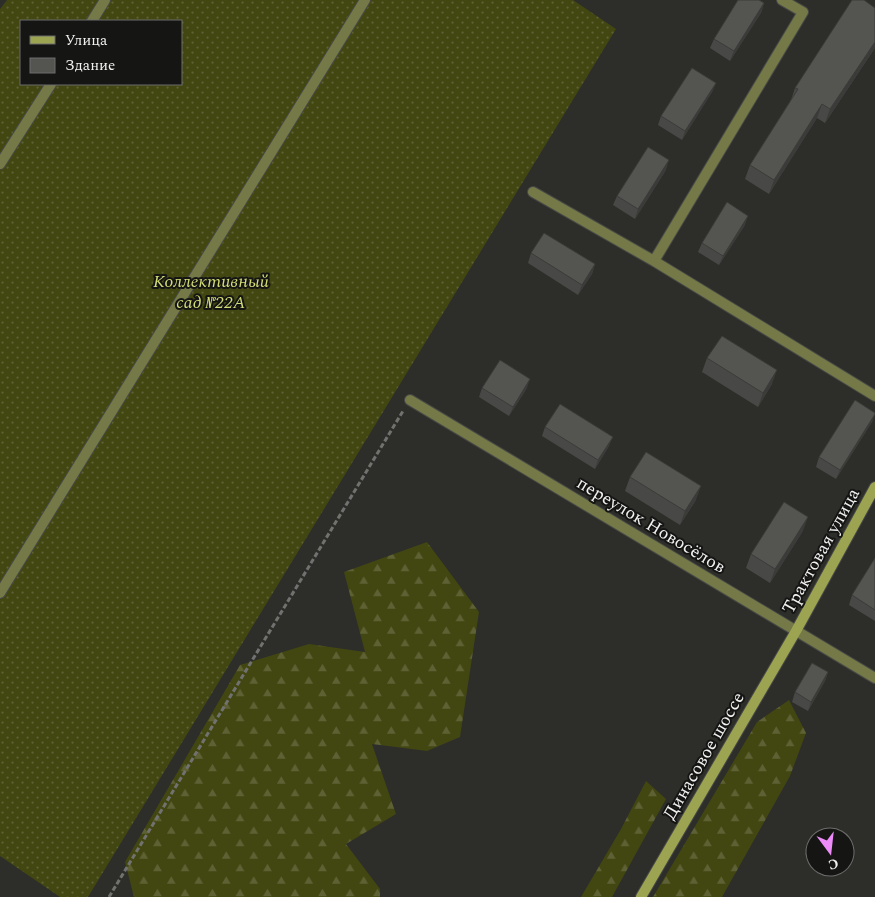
<svg xmlns="http://www.w3.org/2000/svg" width="875" height="897" font-family="Spectral,serif">
  <style>
    .forest { fill: url(#forest-firs) }
    .garden { fill: url(#garden-dots); fill-rule: evenodd }
    .lines { fill: none; stroke-linecap: round; stroke-linejoin: round }
    .lane-casing { stroke: #484946; stroke-width: 12 }
    .street-casing { stroke: #484946; stroke-width: 12 }
    .secondary-casing { stroke: #484946; stroke-width: 12 }
    .path { stroke: #71726f; stroke-width: 3; stroke-dasharray: 5 2.5; stroke-linecap: butt }
    .lane { stroke: #747947; stroke-width: 10 }
    .street { stroke: #747947; stroke-width: 10 }
    .secondary { stroke: #9da451; stroke-width: 10 }
    .wall { fill: #484946 }
    .shaded-wall { fill: #3b3c39 }
    .building { fill: #545551; stroke: #3b3c39 }
    .labels { text-anchor: middle; dominant-baseline: central; stroke-width: 4; stroke-linejoin: round; paint-order: stroke }
    .park-label { font-size: 18px; font-style: italic; fill: #d3dc75; stroke: #151514 }
    .street-label { font-size: 18px; fill: #f1f2f0; stroke: #151514 }
  </style>
  <defs>
    <pattern id="forest-firs" width="22" height="20" patternUnits="userSpaceOnUse" patternTransform="scale(1.25)"><rect width="22" height="20" fill="#424611"/><path d="M5 1l3.5 6h-7zM16 11l3.5 6h-7z" fill="#5e6134"/></pattern>
    <pattern id="garden-dots" width="8" height="8" patternUnits="userSpaceOnUse" patternTransform="scale(1.25)"><rect width="8" height="8" fill="#424611"/><path d="M2 2h.1M6 6h.1" fill="none" stroke="#5e6134" stroke-width="1.8" stroke-linecap="round"/></pattern>
  </defs>
  <rect width="100%" height="100%" fill="#2d2d2a"/>
  <path class="forest" d="M427,542l52,70 -19,125 -33,14 -55,-7 24,70 -50,30 34,45v8h-246l-9,-35 115,-197 69,-21 56,8 -21,-80z
    M789,700l17,33 -16,43 -68,121h-69l104,-175z
    M646,781l20,18 -54,98h-31l40,-68z"/>
  <path class="garden" d="M7,0h566l43,29 -528,868h-28l-60,-41v-847zM21,21h160v63h-160z"/>
  <g class="lines">
    <g class="lane-casing">
      <path id="lane" d="M92,21l13,-21
        M0,164l51,-80
        M0,593l365,-593"/>
    </g>
    <g class="street-casing">
      <path id="street" d="M533,192l121,69 221,135
        M654,261l149,-249 -21,-12
        M410,400l465,278"/>
    </g>
    <g class="secondary-casing">
      <path id="secondary" d="M641,897l155,-266 79,-144"/>
    </g>
    <path class="path" d="M109,897l294,-486"/>
    <use href="#lane" class="lane"/>
    <use href="#street" class="street"/>
    <use href="#secondary" class="secondary"/>
  </g>
  <path class="wall" d="M764,3l-3,10 -31,48 -20,-13 4,-9z
    M875,8v40l-50,75 -8,-5 -48,76 -24,-15 5,-14 41,-65 4,-12z
    M716,83l-4,9 -30,48 -24,-15 3,-9z
    M666,170l-31,49 -22,-14 4,-9z
    M745,225l-26,40 -21,-13 4,-9z
    M531,253l64,11 -3,10 -14,21 -50,-32z
    M707,358l65,26 -14,23 -56,-35z
    M482,388h45l-18,28 -30,-19z
    M875,413l-3,9 -36,57 -20,-12 3,-10z
    M545,427l64,19 -14,23 -53,-33z
    M630,477l66,23 -16,25 -55,-34z
    M803,531l-33,52 -24,-15 5,-14z
    M875,558v63l-26,-16 3,-10z
    M828,672l-3,9 -17,30 -16,-9 3,-10z"/>
  <path class="shaded-wall" d="M764,3l-3,10 -31,48 4,-10z
    M875,42v6l-50,75 5,-14z
    M716,83l-4,9 -30,48 3,-9z
    M822,104l-5,14 -48,76 5,-14z
    M669,160l-3,10 -31,49 3,-10z
    M748,216l-3,9 -26,40 4,-9z
    M595,264l-3,10 -14,21 4,-10z
    M777,370l-5,14 -14,23 5,-14z
    M530,379l-3,9 -18,28 4,-9z
    M875,414l-3,8 -36,57 4,-9z
    M613,437l-4,9 -14,23 3,-9z
    M701,486l-5,14 -16,25 5,-14z
    M808,517l-5,14 -33,52 5,-14z
    M828,672l-3,9 -17,30 3,-9z"/>
  <path class="building" d="M738,0h21l5,3 -30,48 -20,-12z
    M852,0h12l11,8v34l-45,67 -8,-5 -48,76 -24,-15 48,-76 -3,-1z
    M692,68l24,15 -31,48 -24,-15z
    M648,147l21,13 -31,49 -21,-13z
    M727,202l21,14 -25,40 -21,-13z
    M544,233l51,31 -13,21 -51,-32z
    M722,336l55,34 -14,23 -56,-35z
    M500,360l30,19 -17,28 -31,-19z
    M855,400l20,13v1l-35,56 -21,-13z
    M560,404l53,33 -15,23 -53,-33z
    M646,452l55,34 -16,25 -55,-34z
    M784,502l24,15 -33,52 -24,-15z
    M875,558v52l-23,-15z
    M812,663l16,9 -17,30 -16,-10z"/>
  <g class="labels">
    <g class="park-label">
      <text x="211" y="281">Коллективный<tspan x="211" dy="21">сад №22А</tspan></text>
    </g>
    <g class="street-label">
      <text transform="translate(651 525) rotate(31)">переулок Новосёлов</text>
      <text transform="translate(821 551) rotate(-61)">Трактовая улица</text>
      <text transform="translate(704 756) rotate(-60)">Динасовое шоссе</text>
    </g>
  </g>
  <rect x="20" y="20" width="162" height="65" fill="#151514" stroke="#6d6d6c"/>
  <rect x="30" y="36" width="25" height="8" fill="#9da451" stroke="#6d6d6c"/>
  <text x="65" y="45" font-size="15" fill="#f1f2f0">Улица</text>
  <rect x="30" y="58" width="25" height="15" fill="#545551" stroke="#6d6d6c"/>
  <text x="65" y="70" font-size="15" fill="#f1f2f0">Здание</text>
  <g transform="translate(830 852) rotate(165)"><circle r="24" fill="#151514" stroke="#6d6d6c"/>
  <path d="M0-4L9 19L0 12L-9 19Z" fill="#ed8cf9"/>
  <text y="-8" font-size="14" font-weight="bold" text-anchor="middle" fill="#f1f2f0">С</text>
  </g>
</svg>
